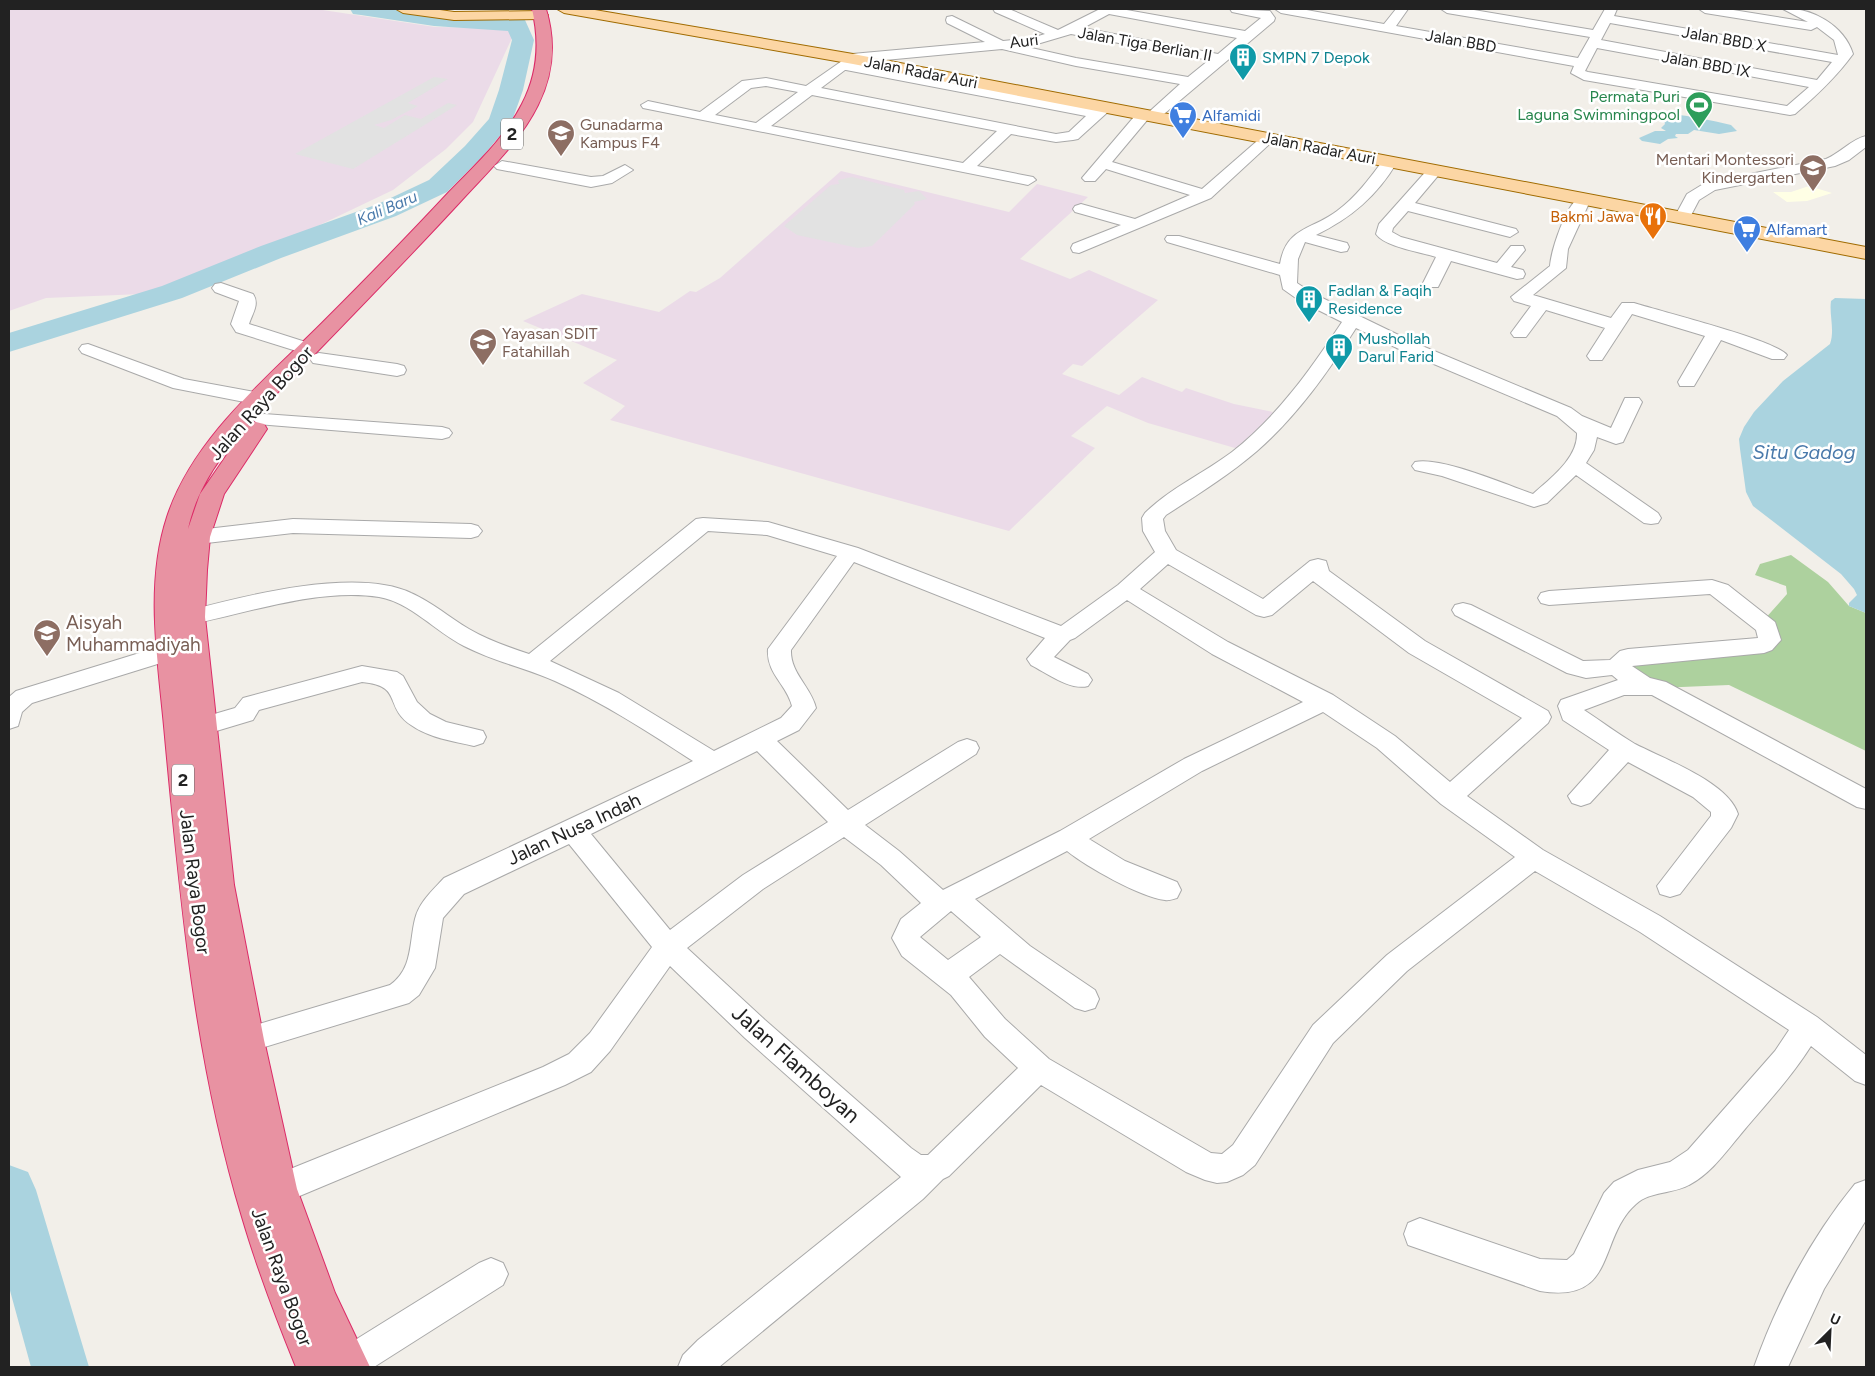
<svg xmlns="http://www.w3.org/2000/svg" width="1875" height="1376" font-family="Figtree,sans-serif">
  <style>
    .industrial { fill: #ebdbe8 }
    .education { fill: #ffffe5 }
    .forest { fill: #add19e }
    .parking { fill: #e2e2e2 }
    .water { fill: #aad3df }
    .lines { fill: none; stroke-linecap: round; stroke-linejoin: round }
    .river { fill: #aad3df; fill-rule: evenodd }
    .minor-casing { stroke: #a9a9a9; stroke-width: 2 }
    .major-casing { stroke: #a06b00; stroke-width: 2 }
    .highway-casing { stroke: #dc2a67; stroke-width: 2 }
    .minor { fill: #fff; fill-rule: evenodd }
    .major { fill: #fcd6a4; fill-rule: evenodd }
    .highway { fill: #e892a2; fill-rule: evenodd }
    .labels { text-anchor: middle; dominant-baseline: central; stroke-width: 5; stroke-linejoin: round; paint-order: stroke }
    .far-street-label { font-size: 16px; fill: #222; stroke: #fff }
    .far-culture-label { font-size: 16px; fill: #0d838f; stroke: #fff; text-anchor: start }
    .far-leisure-label { font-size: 16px; fill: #27864d; stroke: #fff; text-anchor: end }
    .far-shop-label { font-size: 16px; fill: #366cbe; stroke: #fff; text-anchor: start }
    .far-education-label { font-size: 16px; fill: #785e54; stroke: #fff; text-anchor: start }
    .far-water-label { font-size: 16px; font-style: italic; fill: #4a7aab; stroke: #fff }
    .far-food-label { font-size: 16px; fill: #c56008; stroke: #fff; text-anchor: end }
    .shield { fill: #fff; stroke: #646464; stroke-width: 1 }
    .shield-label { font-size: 18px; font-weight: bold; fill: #222 }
    .street-label { font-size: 19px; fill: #222; stroke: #fff }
    .education-label { font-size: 19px; fill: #785e54; stroke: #fff; text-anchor: start }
    .water-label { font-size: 20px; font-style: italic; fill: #4a7aab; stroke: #fff }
    .near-street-label { font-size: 22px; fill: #222; stroke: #fff }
  </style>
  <rect width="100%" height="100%" fill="#f2efe9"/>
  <path class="industrial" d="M9,9h307l119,18 67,1 7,2 3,8 -39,84 -27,27 -53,41 -111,53 -140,51 -96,4 -37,13z
    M841,171l168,41 28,-28 51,13 -68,62 50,20 19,-9 69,30 -76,66 -9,-2 -11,10 57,21 23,-18 40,15 4,-4 48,16 39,8 -20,28 -11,10 -94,-27 -41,-17 -36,30 24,12 -86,83 -399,-111 15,-14 -42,-23 34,-23 -94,-39 59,-27 77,18 31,-21 6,1 24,-14z"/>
  <path class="education" d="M1809,186l23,7 -25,8 -20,1 -14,-10h18z"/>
  <path class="forest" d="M1791,555l37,27 21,24 17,7v138l-137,-66 -71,3 -37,-28 143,-15 -1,-24 24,-27 -1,-8 -31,-11 5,-11z"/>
  <path class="parking" d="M434,77l14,2 -40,24 10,3 -27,14 -17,5 10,3 21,-13 16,4 27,-16 9,2 -104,64 -58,-15z
    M852,177l52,13 1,3 14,-2 8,8 -13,3 1,2 -43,42 -14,2 -61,-13 -13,-9 47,-41 8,-1 -1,-4z"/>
  <path class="water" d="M1670,114c21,2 41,6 61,11l6,6 -18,3 -25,-4 -6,4h-12l-1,2 3,2 -10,1 -8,5 -18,-3 -3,-3 16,-7h11l-5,-3 4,-4 -2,-6z
    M1835,298l31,1v314l-17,-7v-3l8,-8 -3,-6 -13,-15 -88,-68 -7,-14 -6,-43 -1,-10 5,-12 10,-15 29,-31 47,-37c5,-14 -1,-29 1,-43z"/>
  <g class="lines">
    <path class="river" d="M350,9h52l123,11 9,20 -11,50 -11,31 -29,35 -36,36 -51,24 -115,42 -99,40 -173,54v-19l153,-47 99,-40 117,-42 51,-24 36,-34 24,-27 10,-29 13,-50 -4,-9 -74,-5 -73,-11 -8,-1z
      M9,1165l19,7 8,18 53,177h-58l-22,-80z"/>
    <g class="minor-casing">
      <path id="minor" d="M993,9h16l49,21 42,-21h21l124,22 16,-13 -29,-6 -2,-3 40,2 5,7 -1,3 -116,98h-10l-36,43 90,27 62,-54 5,-1 7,4 -65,60 -132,55 -6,-1 -2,-4 2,-4 48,-19 -46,-13 -2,-3 2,-3 6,-2 54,15 55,-24 -84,-26 -11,12h-10l-3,-3 57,-67 10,1 31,-28 -104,-18 -74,-17 -149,14 241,46 6,-5h10l2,3 -2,3 -32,29 -5,1 -17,2 -45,-8 -34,32 56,11 3,3 -8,5 -385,-77 -2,-3 7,-4 52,11 42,-31 24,-3 40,8 46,-32 133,-12 -38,-19 -1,-3 1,-3 5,-1 51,25 29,-3 13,-4 -50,-22zM1109,14l128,24 -19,16 -135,-26zM1071,34l138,26 -21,17 -112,-19 -49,-11zM845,70h1l240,46 -17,16 -13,2 -235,-46zM766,86l32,6 -42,31 -41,-8 36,-27zM812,95l185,36 -34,32 -192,-37z
        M1275,9h26l83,15 12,-15h12l-12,17 182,32 12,-21 -143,-24 -6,-4h27l125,21 12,-21h12l-3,7 224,39 -4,-15 -17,-13 -6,3 -106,-17 -6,-4h28l81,13 -25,-13c28,-2 61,16 70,45 -15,21 -37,42 -58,60l-5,1 -206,-35 -13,-7 3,-7 -293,-53zM1610,23l222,39 -15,18 -216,-40zM1597,48l212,39 -22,19 -199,-34 -3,-1z
        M1866,136v11l-17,13 -14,6 -120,24 -16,10 -11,21h-12l-2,-3 13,-24 18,-11 121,-24c14,-6 26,-20 40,-23z
        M1389,157l8,5c-20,34 -46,56 -81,73l31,8 2,4 -2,4 -6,1 -36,-10 -7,17 -1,24 15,10 103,50 156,65 11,8 29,12 14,-30h14l3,4 -19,40 -7,2 -19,-7 -3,13 -8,13 72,50 3,5 -3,5 -7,1 -7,-1 -68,-48 -29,28 -13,4 -92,-31 -27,-6 -3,-4 3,-4c25,-6 92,23 118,32 18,-16 45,-36 44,-61l-20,-17 -154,-65 -47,-23c-28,44 -59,88 -99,123 -28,24 -60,44 -91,64l-3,4 2,12 11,19 87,49 47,-38 8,-2 8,2 3,10 96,70 123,70 3,6 -3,6 -81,73 76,54 117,66 157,101 49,38v30l-11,-4 -44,-35c-19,30 -43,56 -66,83 -17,20 -33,44 -56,56 -16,9 -39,6 -53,19 -39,34 -18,100 -96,87l-132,-46 -4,-11 4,-11 12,-5 120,41 27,1 7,-6 30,-61 10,-11 24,-12 32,-8 18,-12 87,-99 14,-21 -149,-98 -105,-61 -128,100 -74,72 -78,122 -12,10 -16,7 -10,1 -12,-3 -19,-8 -145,-87 -92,91 -6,3 -20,20 -204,168h-41l5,-12 15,-15 203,-163 -156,-139 -75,-72 -60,85 -19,21 -26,13 -275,115 -11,4 -11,-4 -5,-11 5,-11 275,-111 26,-13 21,-21 62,-86 -83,-103 -105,50 -21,24 -8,50 -16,27 -10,8 -177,54 -10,-4 -5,-9 5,-9 168,-50c23,-16 19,-42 25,-66 4,-17 18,-29 29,-41l249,-117c-45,-29 -89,-58 -138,-80 -30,-13 -62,-20 -91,-35 -28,-14 -54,-44 -85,-49 -59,-9 -129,15 -187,27l-8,-2 -3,-5 3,-5c59,-16 172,-45 227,-19 21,9 39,25 58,36 19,11 39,18 60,25l167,-135 7,-1 65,4 90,26 203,78 57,-41 37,-33 -12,-21 -1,-13 3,-5c24,-24 59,-40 87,-61 45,-35 79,-83 110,-130l-42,-21 -17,-12 -3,-14 -113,-33 -2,-3 2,-3h12l101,28c6,-37 32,-34 57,-53 19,-14 33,-33 47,-52zM708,531l59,4 70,21 -69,93c-2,24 19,36 24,57l-11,12 -67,33 -95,-58 -69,-32zM854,562l191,76 -18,21 4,6c16,8 39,26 57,21l4,-6 -4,-6 -34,-17 16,-17 5,-2 52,-38 85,54 91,48 -119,57 -124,72 -117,59 -44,-39 -34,-26 111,-71 3,-6 -3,-6 -9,-3 -9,3 -110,68 -71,-69 22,-11 17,-22c-5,-21 -26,-35 -25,-58zM1168,564l88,51 8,2 8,-2 41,-34 96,72 113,65 -72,64 -55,-46 -62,-41 -105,-53 -88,-53zM1323,712l54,36 64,56 74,53 -128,98 -74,70 -80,120 -11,9 -11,-1 -162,-94 -44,-40 -36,-42 31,-23 75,54 10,3 10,-3 4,-9 -4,-9 -65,-44 -55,-47 92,-48c20,16 73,46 98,49 4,1 8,-1 12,-2l4,-8 -4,-8 -52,-21 -36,-22 113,-68zM757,751l71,71 -85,53 -73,55 -79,-96zM844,837l37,28 40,38 -20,16 -9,19 10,18 49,39 34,42 33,31 -90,87h-7l-10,-7 -146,-128 -78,-72 76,-59zM951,911l30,26 -33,23 -28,-23z
        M502,161l89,16 12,-1 22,-11 8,5 -21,13 -21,4 -94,-18 -3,-3z
        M1434,166l8,5 -27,32 101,26 2,3 -8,5 -102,-26 -15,17 -1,4 9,5 96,26 14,-17h12l2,4 -14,17 12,3 2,4 -2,4 -6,1 -66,-18 -13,26h-12l-3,-4 13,-26c-15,-5 -51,-10 -60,-23l3,-10 50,-56z
        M1582,196l8,5 -22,48 -2,19 -33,27 78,23 11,-15h12c25,8 142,37 153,52l-3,4h-12l-51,-19 -27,46h-14l-2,-4 27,-46 -73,-22 -30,46h-12l-3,-4 18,-28 -59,-18 -20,27h-12l-3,-4 20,-27 -17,-5 -3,-4 39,-31c1,-15 17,-66 32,-70z
        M221,283l32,11c7,10 -1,20 -4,30l66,21 3,4 -3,4h-12l-67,-21 -5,-8 8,-23 -24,-9 -3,-4 3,-4z
        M88,344l96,35 76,14 7,2 3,4 -3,4 -7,2 -87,-17 -91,-35 -3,-4 3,-4z
        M319,353l78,11 7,2 2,4 -2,4 -7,2 -84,-13 -3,-4 3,-4z
        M264,414l178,13 7,2 3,4 -3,4 -7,2 -185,-15 -3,-4 3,-4z
        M293,519l178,5 7,2 4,5 -4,5 -7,2 -178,-5 -95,11 -8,-2 -3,-5 3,-5 8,-2z
        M1712,580l16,5 47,37 6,18 -9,10 -8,3 -132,13 18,12 16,4 200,107v20l-9,-2 -205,-112h-28l-40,15c17,11 34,24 51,34 29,15 93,38 103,70l-7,14 -51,66 -10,3 -10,-3 -3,-8 54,-70v-4l-18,-15 -65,-35 -38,41 -9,3 -9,-3 -4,-7 41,-46 -46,-30 -5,-14 3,-6 57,-20 -6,-5 -26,3 -19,-5 -112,-58 -3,-5 3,-5 8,-2 8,2 112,56 27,-1 10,-9 8,-2 130,-11 -2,-8 -46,-36 -161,11 -8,-2 -3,-5 3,-5 8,-2z
        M172,643l8,2 4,6 -4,6 -148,46 -10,9 -4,14 -9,3v-32l7,-6z
        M362,666l35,6 6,4 14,26 13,12 16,8 37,9 3,6 -3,6 -9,3c-21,-5 -45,-8 -63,-21 -28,-19 -7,-39 -49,-43l-103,28 -6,10 -50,15 -9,-3 -3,-6 3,-6 41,-12 8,-10z
        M1866,1180v40l-42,69 -36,78h-34c23,-65 57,-129 101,-183z
        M491,1258l12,5 5,11 -5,11 -129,82h-48l5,-12 148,-92z"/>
    </g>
    <g class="major-casing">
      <path id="major" d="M396,9h37l21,3 87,-1 7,4 -7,4 -87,1 -51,-7z
        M557,9h32l264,45 1013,193v12l-1013,-195 -289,-51z"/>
    </g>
    <g class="highway-casing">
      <path id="highway" d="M532,9h14c10,33 8,64 -8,96 -18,37 -50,66 -78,97 -59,64 -120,126 -181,189 -38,40 -79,82 -91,138l12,-35 48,-70 8,-2 8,2 3,5 -43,65 -14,43 -3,33 -2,47 29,268 30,155 33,149 38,104 35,74h-74c-20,-49 -39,-99 -54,-150 -47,-155 -62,-319 -77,-480 -6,-71 -21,-150 2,-220 26,-79 98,-137 155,-194 43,-43 86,-87 127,-131 26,-27 56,-54 73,-88 16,-31 18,-62 10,-95z"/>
    </g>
    <use href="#minor" class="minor"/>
    <use href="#major" class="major"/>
    <use href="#highway" class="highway"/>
  </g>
  <defs>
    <g id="building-pin" transform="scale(1.4375)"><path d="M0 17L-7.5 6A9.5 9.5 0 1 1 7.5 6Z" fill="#0f9aa8" stroke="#fff"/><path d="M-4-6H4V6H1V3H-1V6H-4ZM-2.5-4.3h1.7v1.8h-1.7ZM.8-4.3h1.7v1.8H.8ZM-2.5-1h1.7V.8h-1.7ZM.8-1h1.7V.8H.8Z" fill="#fff"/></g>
    <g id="stadium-pin" transform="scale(1.4375)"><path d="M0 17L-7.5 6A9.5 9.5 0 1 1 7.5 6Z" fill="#2e9e5b" stroke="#fff"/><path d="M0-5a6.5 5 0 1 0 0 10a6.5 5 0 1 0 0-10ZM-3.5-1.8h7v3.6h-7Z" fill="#fff"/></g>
    <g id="supermarket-pin" transform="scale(1.4375)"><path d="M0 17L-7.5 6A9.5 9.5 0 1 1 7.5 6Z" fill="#3f7fe0" stroke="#fff"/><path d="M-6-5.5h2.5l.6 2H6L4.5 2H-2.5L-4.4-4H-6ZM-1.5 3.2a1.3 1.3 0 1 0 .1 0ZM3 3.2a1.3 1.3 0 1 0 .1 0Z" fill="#fff"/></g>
    <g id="university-pin" transform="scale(1.4375)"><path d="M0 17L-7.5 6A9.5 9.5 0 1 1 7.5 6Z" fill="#8d6e63" stroke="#fff"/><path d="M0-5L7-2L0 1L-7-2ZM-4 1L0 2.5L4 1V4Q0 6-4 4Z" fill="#fff"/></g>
    <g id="school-pin" transform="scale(1.4375)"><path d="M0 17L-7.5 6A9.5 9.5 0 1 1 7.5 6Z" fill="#8d6e63" stroke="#fff"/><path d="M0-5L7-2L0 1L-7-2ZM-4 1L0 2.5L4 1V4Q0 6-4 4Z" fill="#fff"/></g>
    <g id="restaurant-pin" transform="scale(1.4375)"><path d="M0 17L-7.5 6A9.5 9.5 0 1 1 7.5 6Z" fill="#e8710a" stroke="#fff"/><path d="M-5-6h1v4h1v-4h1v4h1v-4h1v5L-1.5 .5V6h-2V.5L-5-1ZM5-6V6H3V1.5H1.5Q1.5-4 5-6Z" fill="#fff"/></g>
  </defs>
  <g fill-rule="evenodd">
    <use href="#building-pin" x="1243" y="57"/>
    <use href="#stadium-pin" x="1699" y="105"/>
    <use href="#supermarket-pin" x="1183" y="115"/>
    <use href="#university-pin" x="561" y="133"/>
    <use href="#school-pin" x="1813" y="168"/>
    <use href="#restaurant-pin" x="1653" y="216"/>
    <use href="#supermarket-pin" x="1747" y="229"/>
    <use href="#building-pin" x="1309" y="299"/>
    <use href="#school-pin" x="483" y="342"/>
    <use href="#building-pin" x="1339" y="347"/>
    <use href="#school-pin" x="47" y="633"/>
  </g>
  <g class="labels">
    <g class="far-street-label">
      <text transform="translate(1724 39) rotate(10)">Jalan BBD X</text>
      <text transform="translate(1024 41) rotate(-7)">Auri</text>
      <text transform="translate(1461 41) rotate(10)">Jalan BBD</text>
      <text transform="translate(1145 44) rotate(10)">Jalan Tiga Berlian II</text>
      <text transform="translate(1706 64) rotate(10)">Jalan BBD IX</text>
      <text transform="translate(921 72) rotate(11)">Jalan Radar Auri</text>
      <text transform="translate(1319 148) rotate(11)">Jalan Radar Auri</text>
    </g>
    <g class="far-culture-label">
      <text x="1262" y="57">SMPN 7 Depok</text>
      <text x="1328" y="290">Fadlan &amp; Faqih<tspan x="1328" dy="18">Residence</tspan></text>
      <text x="1358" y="338">Mushollah<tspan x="1358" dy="18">Darul Farid</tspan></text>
    </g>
    <g class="far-leisure-label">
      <text x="1680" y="96">Permata Puri<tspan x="1680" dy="18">Laguna Swimmingpool</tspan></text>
    </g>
    <g class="far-shop-label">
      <text x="1202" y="115">Alfamidi</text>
      <text x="1766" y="229">Alfamart</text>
    </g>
    <g class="far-education-label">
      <text x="580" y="124">Gunadarma<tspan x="580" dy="18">Kampus F4</tspan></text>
      <text x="1794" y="159" text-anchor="end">Mentari Montessori<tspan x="1794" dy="18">Kindergarten</tspan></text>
      <text x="502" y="333">Yayasan SDIT<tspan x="502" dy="18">Fatahillah</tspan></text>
    </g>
    <g class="far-water-label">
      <text transform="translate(387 208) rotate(-23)">Kali Baru</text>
    </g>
    <g class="far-food-label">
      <text x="1634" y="216">Bakmi Jawa</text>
    </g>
    <g class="shield">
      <rect x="501" y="118.5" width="22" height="31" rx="4"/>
      <rect x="172" y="764.5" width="22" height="31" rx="4"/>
    </g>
    <g class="shield-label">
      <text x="512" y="134">2</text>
      <text x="183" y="780">2</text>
    </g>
    <g class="street-label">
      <text transform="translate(261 403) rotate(-48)">Jalan Raya Bogor</text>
      <text transform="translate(574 829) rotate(-25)">Jalan Nusa Indah</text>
      <text transform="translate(195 882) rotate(83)">Jalan Raya Bogor</text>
      <text transform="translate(282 1277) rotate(70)">Jalan Raya Bogor</text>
    </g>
    <g class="education-label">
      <text x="66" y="622">Aisyah<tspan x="66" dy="22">Muhammadiyah</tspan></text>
    </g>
    <g class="water-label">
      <text x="1804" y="452">Situ Gadog</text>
    </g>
    <g class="near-street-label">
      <text transform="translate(796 1064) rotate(42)">Jalan Flamboyan</text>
    </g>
  </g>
  <rect width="1875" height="1376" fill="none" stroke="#222222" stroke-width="20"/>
  <g transform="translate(1830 1331) rotate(24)" stroke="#ffffff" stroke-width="4" paint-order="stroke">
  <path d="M0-4L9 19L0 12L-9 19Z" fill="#222222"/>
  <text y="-8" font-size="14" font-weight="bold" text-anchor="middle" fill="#222222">U</text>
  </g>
</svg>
